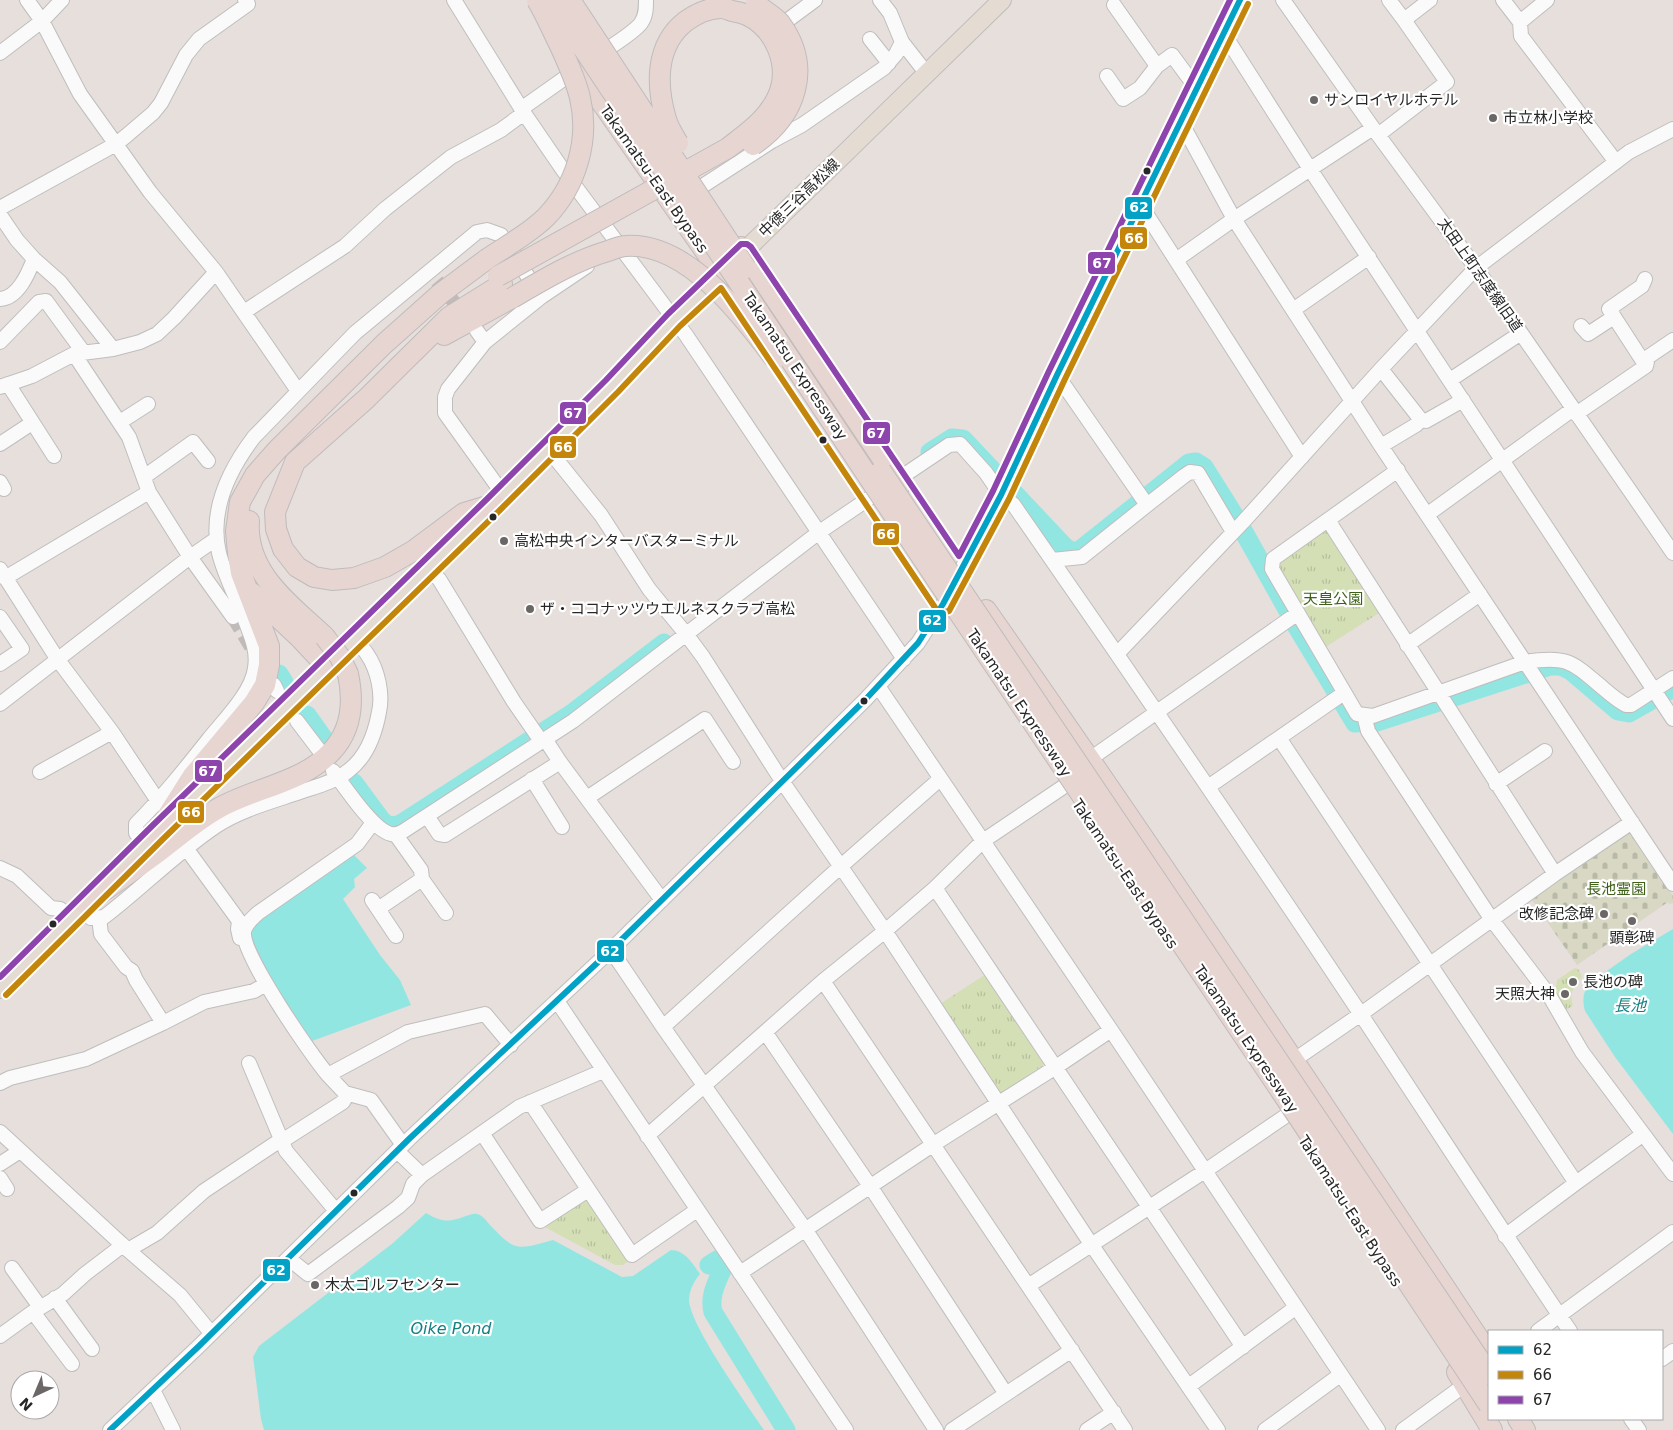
<svg xmlns="http://www.w3.org/2000/svg" width="1673" height="1430" font-family="'DejaVu Sans','Noto Sans JP',sans-serif">
  <style>
    .cemetery { fill: url(#cemetery-stones) }
    .park { fill: url(#park-tufts) }
    .water { fill: #92e6e2 }
    .lines { fill: none; stroke-linecap: round; stroke-linejoin: round }
    .river { stroke: #92e6e2; stroke-width: 19 }
    .minor-tunnel { stroke: #c0bab8; stroke-width: 14; stroke-dasharray: 14 7; stroke-linecap: butt }
    .minor-casing { stroke: #bfbebe; stroke-width: 16 }
    .major-casing { stroke: #bfbcbb; stroke-width: 20 }
    .highway-casing { stroke: #bfbcbb; stroke-width: 22 }
    .minor { stroke: #fbfafa; stroke-width: 14 }
    .major { stroke: #e4dbd3; stroke-width: 18 }
    .highway { stroke: #e7d5d2; stroke-width: 20 }
    .highway-bridge-casing { stroke: #bfbcbb; stroke-width: 22; stroke-linecap: butt }
    .highway-bridge { stroke: #e7d5d2; stroke-width: 20 }
    .bus-1-casing { stroke: #fff; stroke-width: 10 }
    .bus-2-casing { stroke: #fff; stroke-width: 10 }
    .bus-3-casing { stroke: #fff; stroke-width: 10 }
    .bus-1 { stroke: #02a2c6; stroke-width: 6 }
    .bus-2 { stroke: #c3860a; stroke-width: 6 }
    .bus-3 { stroke: #8e44ad; stroke-width: 6 }
    .poi-dot { fill: #6a6766; stroke: #fff; stroke-width: 2 }
    .bus-dot { fill: #272727; stroke: #fff; stroke-width: 2 }
    .labels { text-anchor: middle; dominant-baseline: central; stroke-width: 4.5; stroke-linejoin: round; paint-order: stroke }
    .poi-label { font-size: 15px; fill: #272727; stroke: #fff; text-anchor: start }
    .street-label { font-size: 15px; fill: #272727; stroke: #fff }
    .park-label { font-size: 15px; fill: #3f601b; stroke: #fff }
    .water-label { font-size: 16px; font-style: italic; fill: #128083; stroke: #fff }
    .line-badge { stroke: #fff; stroke-width: 2 }
    .badge-label { font-size: 14px; text-anchor: middle; font-weight: bold; fill: #fff }
  </style>
  <defs>
    <pattern id="cemetery-stones" width="16" height="16" patternUnits="userSpaceOnUse" patternTransform="scale(1.25)"><rect width="16" height="16" fill="#d8d8c4"/><path d="M2 7V4a2 2 0 0 1 4 0v3zM10 15v-3a2 2 0 0 1 4 0v3z" fill="#b9b9a8"/></pattern>
    <pattern id="park-tufts" width="24" height="20" patternUnits="userSpaceOnUse" patternTransform="scale(1.25)"><rect width="24" height="20" fill="#d4dfb6"/><path d="M3 7l-1-3M5 7V3M7 7l1-3M15 17l-1-3M17 17v-4M19 17l1-3" fill="none" stroke="#b6bf9c"/></pattern>
  </defs>
  <rect width="100%" height="100%" fill="#e6dfdc"/>
  <path class="cemetery" d="M1626,832l7,2 40,62v7l-4,1 -1,-2 -91,63 -45,-65z"/>
  <path class="park" d="M1323,529h5l51,84 -55,35 -47,-82 4,-7z
    M1575,968l4,2 3,7c-9,9 -13,17 -9,29l-6,3 -3,-1 -9,-15 2,-13z
    M986,974l59,90 -45,30 -60,-90z
    M583,1198h5l42,62 -7,5h-8l-72,-39z"/>
  <path class="water" d="M352,853l15,15 -13,11 1,8 -12,12 37,56 20,25 11,25 -99,36 -26,-35 -36,-65 -1,-10 5,-7z
    M1673,929v205l-58,-77 -30,-46c-3,-12 -2,-20 6,-29l40,-28z
    M426,1213c17,10 23,9 40,3 4,-1 8,-3 11,-2 5,1 9,6 12,10 27,28 27,26 64,16l69,37 11,-1 38,-26c14,0 22,14 29,24 -6,7 -10,15 -11,25 -1,24 59,107 75,131h-500l-3,-11 -8,-62 6,-11 134,-103z"/>
  <g class="lines">
    <path class="river" d="M930,452l22,-14 11,1 101,107c6,5 9,6 16,4l109,-87 7,-1 8,5 32,51 61,109 58,96 22,-1 173,-56h11l10,5 47,40 11,2 44,-25
      M279,674l5,8
      M307,715l17,24
      M354,783l28,38 7,5 10,-1 172,-111 93,-71
      M709,1265l8,-5 5,10c-6,14 -13,27 -9,42l73,118"/>
    <path class="minor-tunnel" d="M437,281l29,36
      M233,617l18,30"/>
    <g class="minor-casing">
      <path id="minor" d="M27,0l15,21 38,73 70,98 66,80 82,119
        M454,0l70,113 39,57 123,165 218,324
        M880,0l10,13 12,29 25,32
        M1283,0l90,128 103,140 197,285
        M1389,0l15,20
        M1503,0l17,22 1,14 95,126
        M1114,5l43,61
        M788,20l27,-20
        M1520,22l27,-22
        M1224,34l86,135 363,550
        M870,39l19,24
        M0,53l42,-32 20,-21
        M597,56c11,-8 37,-23 44,-33 5,-7 5,-15 5,-23
        M1107,76l16,23 17,-11 17,-22 15,-11 25,34
        M521,109l58,-41
        M1181,122l53,97 147,227 292,438
        M1378,135l69,-53 -43,-62 26,-20
        M701,187l71,-46 30,-16 82,-57 12,-14 6,-12
        M1140,204l162,253
        M0,208l116,-64 10,-8 27,-23 8,-10 25,-48 13,-16 49,-35 -3,-4
        M0,215l17,25 17,19 26,23 53,67
        M1176,260l58,-41 139,-91
        M1645,279l-3,7 -33,23 37,57
        M0,299c18,-1 28,-25 34,-40
        M1293,310l76,-53
        M244,312l101,-66 40,-37 66,-52 50,-27 23,-17
        M1581,326l7,8 26,-17
        M477,331l8,11
        M0,342l39,-40 7,-1 38,52
        M74,354l55,83 20,55 41,65 43,60
        M1381,369l40,51 5,1 37,-21
        M1057,375l90,130 37,-29 6,-4 8,1 35,59
        M1450,380l71,-47
        M8,384l46,72
        M0,387l32,-11 42,-22 39,-5 27,-7 17,-8 17,-16 42,-46
        M1576,414l70,-48 2,-9 25,-17
        M120,422l28,-18
        M0,444l32,-21
        M1381,446l35,-21 5,-5
        M548,449l53,66 48,74 37,45 17,23 79,124 103,150 206,313 127,186
        M1398,470l-125,89 -1,10 85,145 16,2 152,-54c43,-7 47,0 79,27 7,6 14,12 22,16h5l42,-27
        M144,477l49,-35 15,19
        M897,480l52,-35 11,-1 26,29 15,22 12,9c117,168 233,338 347,509 70,106 139,213 210,318
        M0,482l4,7
        M503,494l-58,-81v-16l3,-8 37,-47 56,-45
        M1428,514l145,-105
        M1328,520l227,354
        M1052,560l30,-3 65,-52
        M0,569l58,91 54,72 48,72
        M426,570l13,9 75,123 27,39
        M5,578l144,-86
        M0,617l22,32 -22,15
        M1407,645l73,-51
        M1117,654l126,-132 138,-153 95,-101 153,-116 44,-23
        M274,685l3,6
        M878,686l233,344 267,400
        M0,704l190,-147 26,-18
        M1364,715l4,16 124,189 57,75 33,57 91,122
        M297,721l22,29
        M1279,738l297,445
        M545,739l15,23 102,138
        M1090,759l208,-146
        M333,771c12,16 40,59 58,63 4,1 7,0 11,-2l171,-111 245,-188 53,-36
        M40,772l72,-40
        M532,779l30,48
        M1496,784l49,-33
        M1208,787l136,-94
        M587,798l118,-79 28,43
        M427,816l12,18 6,1 115,-73
        M396,835l25,35 1,9 24,34
        M145,844l-9,-11v-9c26,-26 49,-55 72,-84 15,-19 44,-47 47,-72 3,-17 -4,-32 -10,-48 -8,-22 -20,-43 -26,-67 -10,-42 10,-83 35,-116l101,-104 122,-101 10,-2 14,5 40,62 46,-31
        M183,844l56,77 -1,8 2,9
        M0,868l17,8 34,32 9,1 11,9
        M935,888l308,459
        M372,900l24,36
        M378,909l44,-30
        M78,911l13,7 13,-1c38,-29 72,-64 112,-91 26,-17 58,-25 87,-35 15,-5 33,-10 45,-20 19,-14 27,-37 31,-59 4,-18 -1,-42 -12,-58 -3,-5 -8,-9 -13,-14
        M99,918l2,16 25,33 6,4 4,9 27,43 41,-21 50,-11 12,-7
        M611,950l52,77 142,202 131,201
        M823,981l302,449
        M557,1001l289,429
        M663,1027l177,-160 100,-88
        M765,1032l105,154 136,208
        M249,1063l37,88 50,60
        M1287,1065l74,-51 194,-140 77,-52
        M328,1075c-17,-20 -86,-120 -84,-143 1,-8 9,-14 14,-19l99,-69 12,-16 5,-4
        M0,1083l10,-5 76,-19 77,-36
        M530,1102l102,153 65,-45
        M0,1132l128,118 52,45 31,38
        M482,1133l58,88 48,-31
        M647,1136l176,-155 62,-50 50,-43 48,-47 83,-56
        M403,1145l-32,-45 -26,-7 -17,-18 80,-43 77,-18 26,31
        M397,1151l25,24
        M0,1164l20,-13
        M0,1178l7,11
        M1505,1236l71,-53 66,-48
        M128,1250l29,-17 47,-42 72,-48 6,-2 61,-39 3,-5 -1,-4
        M288,1258l20,16 90,-67 10,-9 5,-14 9,-9 97,-68 84,-36
        M12,1268l28,39
        M740,1273l194,-129 122,-77 55,-37
        M1028,1286l177,-115 82,-56
        M55,1298l37,51
        M33,1312l39,52
        M1538,1331l135,-99
        M0,1336l33,-24 30,-18 22,-20 38,-29
        M1662,1359l11,-8
        M1189,1386l106,-78
        M153,1390l20,40
        M1631,1419l8,11
        M110,1430l89,-84 210,-207 202,-189 254,-250 53,-57 25,-39 58,-109 56,-120 183,-375
        M952,1430l120,-80
        M1087,1430l27,-18
        M1265,1430l75,-55
        M1403,1430l67,-49"/>
    </g>
    <g class="major-casing">
      <path id="major" d="M0,989l156,-155 338,-330 118,-118 62,-66 328,-320"/>
    </g>
    <g class="highway-casing">
      <path id="highway" d="M572,60l158,227
        M741,247l159,238
        M444,335l68,-37
        M494,504l-30,9 -51,38 -28,16 -31,11 -22,2 -18,-3 -17,-10 -14,-18 -7,-20 -1,-17 20,-50 71,-63 83,-82 53,-33
        M249,521c-4,52 42,84 76,116
        M252,593l48,45 27,29
        M986,610c172,245 337,494 503,744
        M156,834l36,-57 62,-74 11,-18 4,-20v-19l-28,-73 -3,-19 -2,-23 4,-29 15,-27 22,-25 107,-106 56,-50 47,-35
        M85,904c24,-17 49,-34 72,-51 20,-15 40,-33 62,-45 35,-20 83,-25 112,-56 21,-22 23,-50 17,-78
        M1457,1372l35,58
        M1518,1419l7,11"/>
    </g>
    <use href="#minor" class="minor"/>
    <use href="#major" class="major"/>
    <use href="#highway" class="highway"/>
    <g class="highway-bridge-casing">
      <path id="highway-bridge" d="M551,0l402,604 348,517 188,284
        M570,0l176,268
        M753,145c43,-29 60,-77 27,-122 -6,-7 -17,-13 -24,-19
        M487,259c19,-13 42,-25 59,-42 30,-31 44,-77 34,-119 -4,-18 -12,-34 -19,-50 -8,-16 -15,-33 -24,-48
        M498,276l230,-128c19,-15 40,-29 50,-52 13,-30 -2,-67 -31,-81 -4,-2 -10,-3 -15,-4 -3,-1 -7,-3 -11,-3 -12,0 -25,6 -35,13 -31,24 -30,64 -20,98 2,8 8,17 12,24
        M512,298c31,-18 62,-37 96,-47 6,-2 12,-5 18,-5 61,-4 117,70 149,113
        M881,471l608,903
        M325,637l15,20 8,17"/>
    </g>
    <use href="#highway-bridge" class="highway-bridge"/>
    <g class="bus-1-casing">
      <path id="bus-1" d="M110,1430l89,-84 210,-207 202,-189 254,-250 53,-57 25,-39 58,-109 56,-120 183,-375"/>
    </g>
    <g class="bus-2-casing">
      <path id="bus-2" d="M6,995l156,-155 338,-330 118,-118 62,-66 41,-38 215,321 5,4 8,-2 60,-112 56,-120 183,-375"/>
    </g>
    <g class="bus-3-casing">
      <path id="bus-3" d="M0,977l150,-149 338,-330 118,-118 62,-66 73,-70h6l4,3 208,309 34,-65 56,-120 181,-371"/>
    </g>
    <use href="#bus-1" class="bus-1"/>
    <use href="#bus-2" class="bus-2"/>
    <use href="#bus-3" class="bus-3"/>
  </g>
  <g class="poi-dot">
    <circle cx="1314" cy="100" r="5"/>
    <circle cx="1493" cy="118" r="5"/>
    <circle cx="504" cy="541" r="5"/>
    <circle cx="530" cy="609" r="5"/>
    <circle cx="1604" cy="914" r="5"/>
    <circle cx="1632" cy="921" r="5"/>
    <circle cx="1573" cy="982" r="5"/>
    <circle cx="1565" cy="994" r="5"/>
    <circle cx="315" cy="1285" r="5"/>
  </g>
  <g class="bus-dot">
    <circle cx="1147" cy="171" r="4.5"/>
    <circle cx="823" cy="440" r="4.5"/>
    <circle cx="493" cy="517" r="4.5"/>
    <circle cx="864" cy="701" r="4.5"/>
    <circle cx="53" cy="924" r="4.5"/>
    <circle cx="354" cy="1193" r="4.5"/>
  </g>
  <g class="labels">
    <g class="poi-label">
      <text x="1324" y="100">サンロイヤルホテル</text>
      <text x="1503" y="118">市立林小学校</text>
      <text x="514" y="541">高松中央インターバスターミナル</text>
      <text x="540" y="609">ザ・ココナッツウエルネスクラブ高松</text>
      <text x="1594" y="914" text-anchor="end">改修記念碑</text>
      <text x="1632" y="938" text-anchor="middle">顕彰碑</text>
      <text x="1583" y="982">長池の碑</text>
      <text x="1555" y="994" text-anchor="end">天照大神</text>
      <text x="325" y="1285">木太ゴルフセンター</text>
    </g>
    <g class="street-label">
      <text transform="translate(654 179) rotate(55)">Takamatsu-East Bypass</text>
      <text transform="translate(799 198) rotate(-44)">中徳三谷高松線</text>
      <text transform="translate(1480 275) rotate(55)">太田上町志度線旧道</text>
      <text transform="translate(795 366) rotate(56)">Takamatsu Expressway</text>
      <text transform="translate(1019 703) rotate(56)">Takamatsu Expressway</text>
      <text transform="translate(1125 874) rotate(56)">Takamatsu-East Bypass</text>
      <text transform="translate(1246 1039) rotate(56)">Takamatsu Expressway</text>
      <text transform="translate(1350 1211) rotate(57)">Takamatsu-East Bypass</text>
    </g>
    <g class="park-label">
      <text x="1333" y="599">天皇公園</text>
      <text x="1616" y="889">長池霊園</text>
    </g>
    <g class="water-label">
      <text x="1630" y="1005">長池</text>
      <text x="451" y="1328">Oike Pond</text>
    </g>
  </g>
  <g class="line-badge">
    <rect x="1124" y="196" width="29" height="24" rx="5" fill="#02a2c6"/>
    <rect x="1119" y="226" width="29" height="24" rx="5" fill="#c3860a"/>
    <rect x="1087" y="251" width="29" height="24" rx="5" fill="#8e44ad"/>
    <rect x="559" y="401" width="28" height="24" rx="5" fill="#8e44ad"/>
    <rect x="862" y="421" width="29" height="24" rx="5" fill="#8e44ad"/>
    <rect x="549" y="435" width="28" height="24" rx="5" fill="#c3860a"/>
    <rect x="872" y="522" width="28" height="24" rx="5" fill="#c3860a"/>
    <rect x="918" y="609" width="29" height="24" rx="5" fill="#02a2c6"/>
    <rect x="194" y="759" width="29" height="24" rx="5" fill="#8e44ad"/>
    <rect x="177" y="800" width="28" height="24" rx="5" fill="#c3860a"/>
    <rect x="596" y="939" width="29" height="24" rx="5" fill="#02a2c6"/>
    <rect x="262" y="1258" width="29" height="24" rx="5" fill="#02a2c6"/>
  </g>
  <g class="badge-label">
    <text x="1139" y="212">62</text>
    <text x="1134" y="243">66</text>
    <text x="1102" y="268">67</text>
    <text x="573" y="418">67</text>
    <text x="876" y="438">67</text>
    <text x="563" y="452">66</text>
    <text x="886" y="539">66</text>
    <text x="932" y="625">62</text>
    <text x="208" y="776">67</text>
    <text x="191" y="817">66</text>
    <text x="610" y="956">62</text>
    <text x="276" y="1275">62</text>
  </g>
  <rect x="1488" y="1330" width="175" height="90" fill="#ffffff" stroke="#a9a9a9"/>
  <rect x="1498" y="1346" width="25" height="8" fill="#02a2c6" stroke="#a9a9a9"/>
  <text x="1533" y="1355" font-size="15" fill="#272727">62</text>
  <rect x="1498" y="1371" width="25" height="8" fill="#c3860a" stroke="#a9a9a9"/>
  <text x="1533" y="1380" font-size="15" fill="#272727">66</text>
  <rect x="1498" y="1396" width="25" height="8" fill="#8e44ad" stroke="#a9a9a9"/>
  <text x="1533" y="1405" font-size="15" fill="#272727">67</text>
  <g transform="translate(35 1395) rotate(224)"><circle r="24" fill="#ffffff" stroke="#a9a9a9"/>
  <path d="M0-4L9 19L0 12L-9 19Z" fill="#6a6766"/>
  <text y="-8" font-size="14" font-weight="bold" text-anchor="middle" fill="#272727">N</text>
  </g>
</svg>
